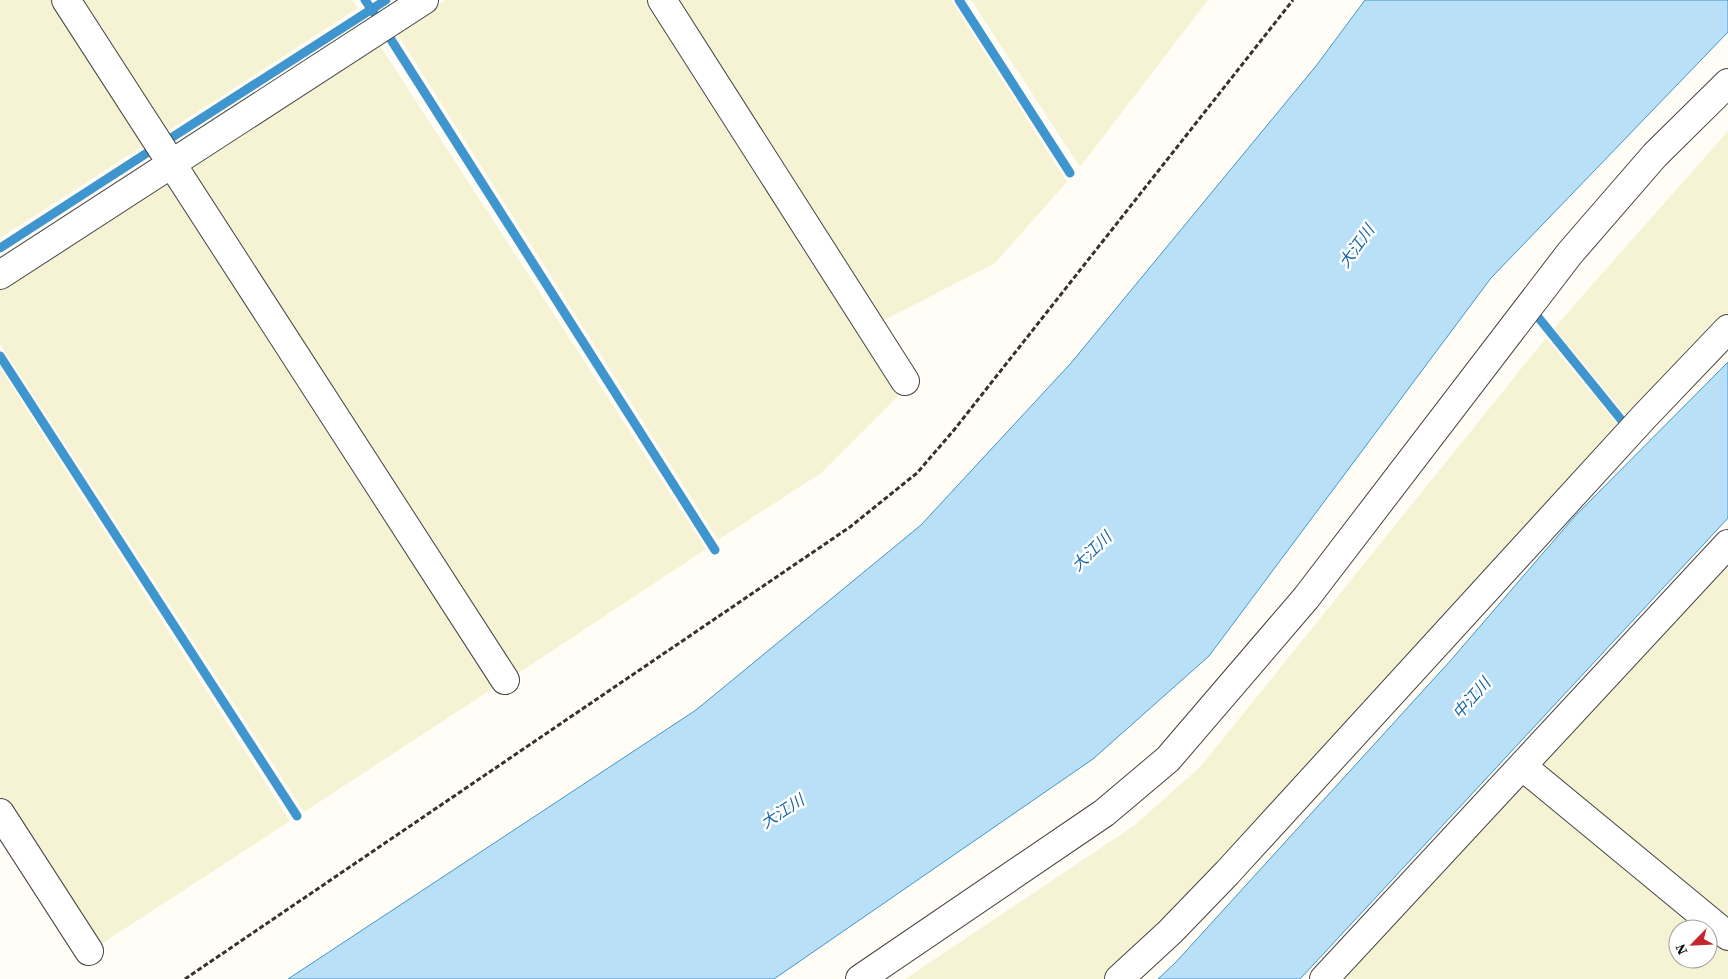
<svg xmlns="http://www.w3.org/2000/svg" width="1728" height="979" font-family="'Source Serif 4','Noto Sans JP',serif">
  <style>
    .farmland { fill: #f6f3d4; fill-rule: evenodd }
    .water { fill: #b9e0f7; stroke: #3f96cf }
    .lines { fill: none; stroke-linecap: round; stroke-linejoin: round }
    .stream { stroke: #3f96cf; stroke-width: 9 }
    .minor-casing { stroke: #444; stroke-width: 30 }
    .path { stroke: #333; stroke-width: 3; stroke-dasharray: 5 2.5; stroke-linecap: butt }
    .minor { stroke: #fff; stroke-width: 28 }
    .labels { text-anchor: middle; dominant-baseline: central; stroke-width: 5; stroke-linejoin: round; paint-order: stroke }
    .water-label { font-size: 16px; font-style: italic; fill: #1768a6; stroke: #fff }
  </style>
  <rect width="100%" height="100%" fill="#fffdf5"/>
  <path class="farmland" d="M0,0h53l93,144 -146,94z
    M80,0h272l6,8 -192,124z
    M446,0h207l250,391 -82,82 -103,67 -322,-508z
    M671,0h280l116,182 -73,82 -114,58z
    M971,0h237l-128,167z
    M379,44l327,505 -195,129 -323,-512z
    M1728,131v193l-95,100 -79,-96z
    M173,181l325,504 -194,127 -304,-468v-58l164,-104z
    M1546,338l79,95 -513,546h-207l230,-154 66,-59z
    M0,368l290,453 -192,125 -98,-150z
    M1728,557v372l-190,-167z
    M1533,782l195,162v35h-394l180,-195zM1678,929h30v30h-30z"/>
  <path class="water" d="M1365,0h363v32l-237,246 -282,378 -116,103 -319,220h-486l408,-269 225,-185 150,-162 245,-297z
    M1728,362v156l-428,461h-142l18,-17 275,-302 124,-144z"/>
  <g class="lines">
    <path class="stream" d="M365,0l9,13
      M959,0l111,173
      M390,38l325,512
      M171,138l215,-138
      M0,248l150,-97
      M1538,317l85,105
      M0,356l297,460"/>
    <g class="minor-casing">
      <path id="minor" d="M66,0l439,680
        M662,0l243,381
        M0,275l424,-275
        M1522,766l206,170
        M0,813l89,138
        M860,979l244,-166 64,-54 138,-161 264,-345 85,-98 73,-72
        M1119,979l51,-47 57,-59 416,-455 85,-89
        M1324,979l404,-435"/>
    </g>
    <path class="path" d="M185,979l665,-452 67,-54 37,-43 339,-430"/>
    <use href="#minor" class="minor"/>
  </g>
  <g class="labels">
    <g class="water-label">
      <text transform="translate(1356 246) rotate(-54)">大江川</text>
      <text transform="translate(1091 551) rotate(-44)">大江川</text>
      <text transform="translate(1471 698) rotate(-49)">中江川</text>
      <text transform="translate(782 811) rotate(-33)">大江川</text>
    </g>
  </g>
  <g transform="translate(1693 944) rotate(246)"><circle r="24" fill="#ffffff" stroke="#a0a0a0"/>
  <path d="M0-4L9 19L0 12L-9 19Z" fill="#c4262e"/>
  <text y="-8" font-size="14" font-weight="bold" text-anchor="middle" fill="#111111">N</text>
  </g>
</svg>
